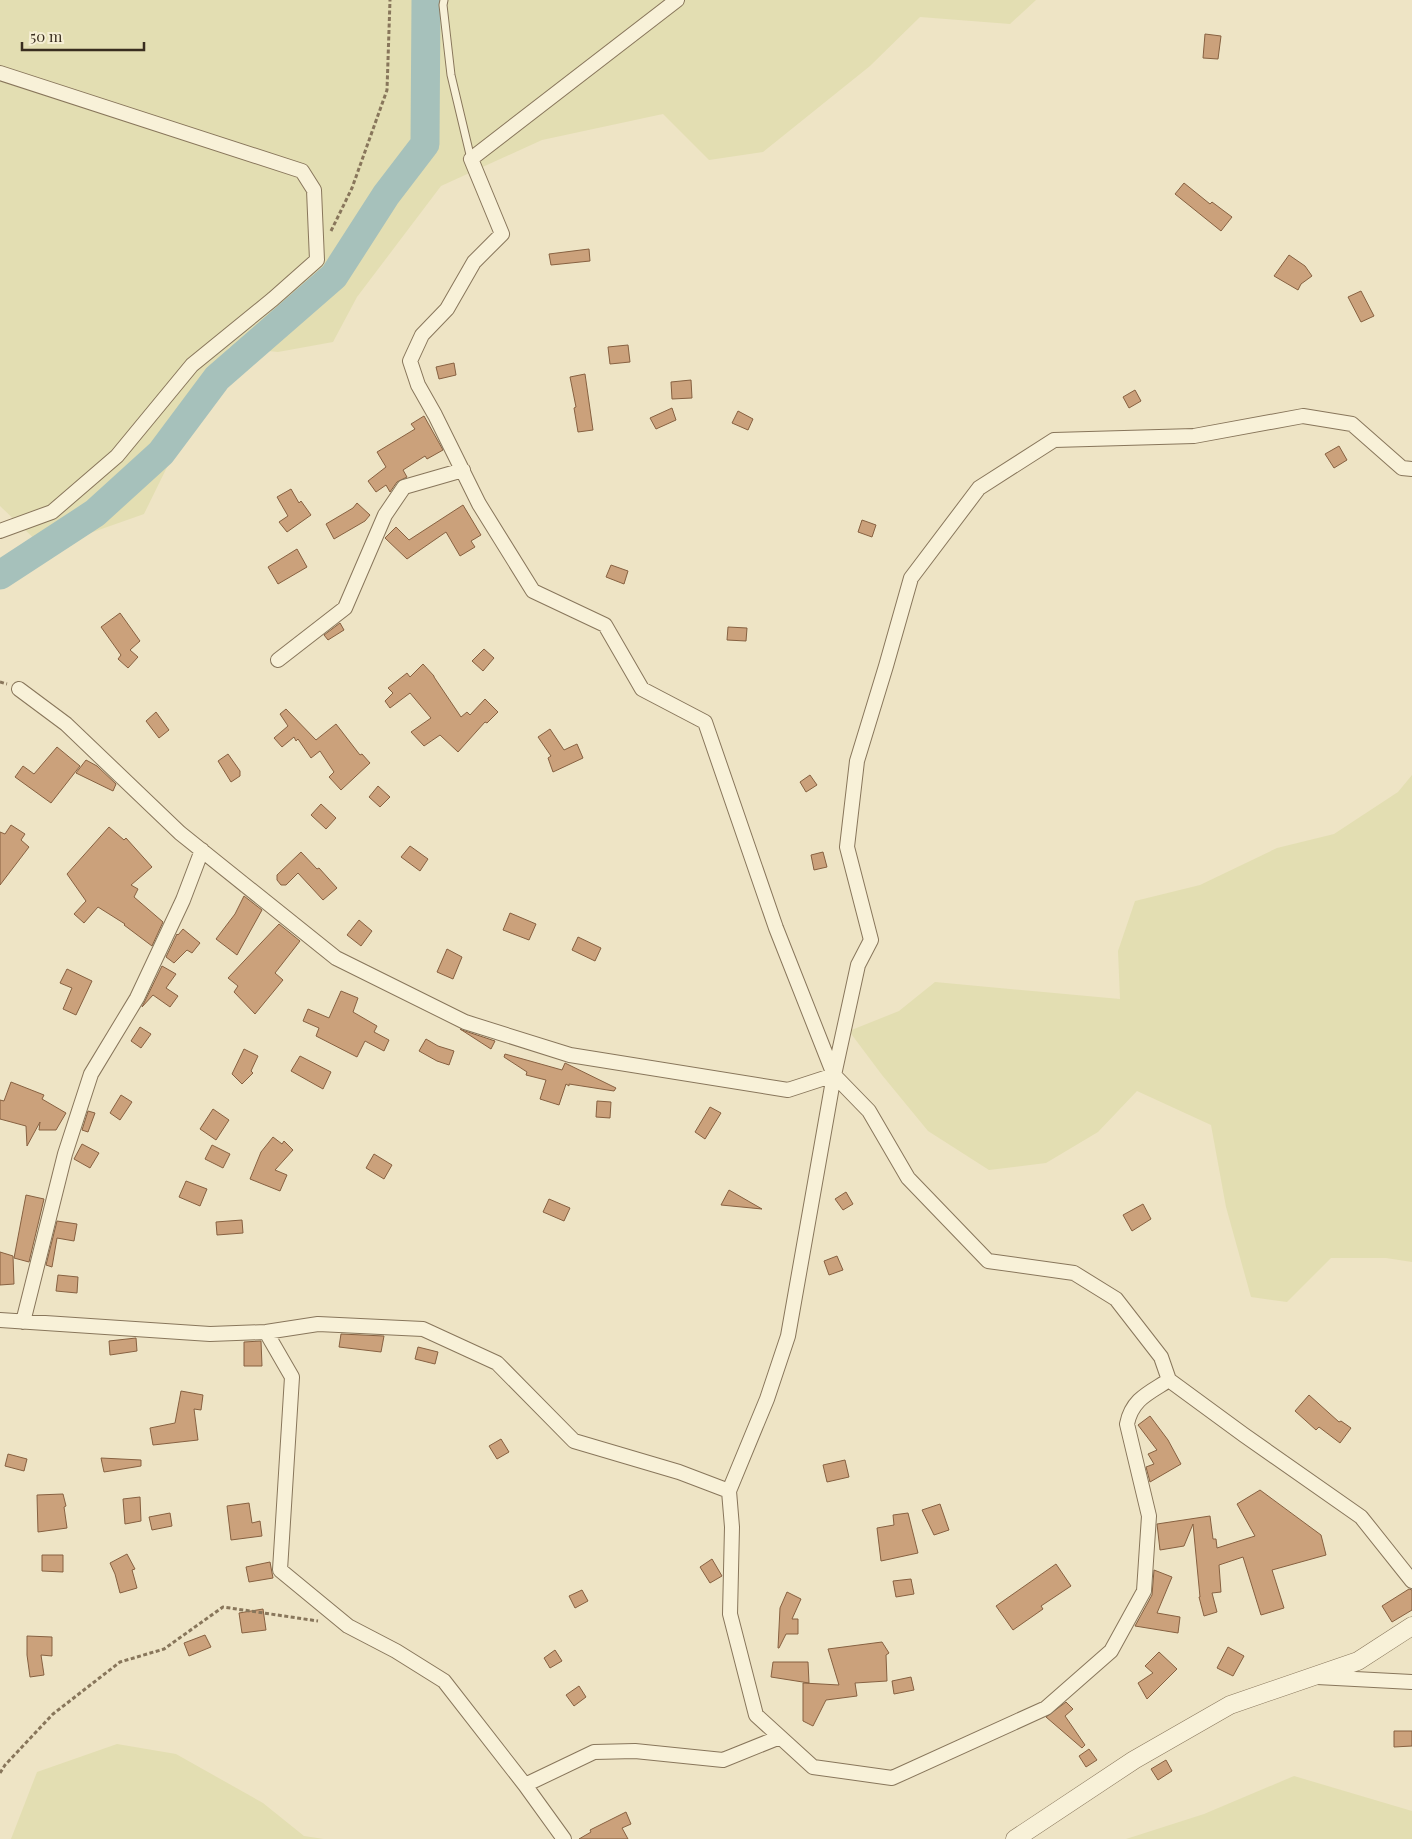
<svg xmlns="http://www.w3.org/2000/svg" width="1412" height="1839" font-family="'Playfair Display',serif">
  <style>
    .farmland { fill: #e3deb2 }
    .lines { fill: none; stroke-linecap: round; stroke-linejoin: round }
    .river { stroke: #a6c1bb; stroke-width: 29 }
    .building { fill: #cba17b; stroke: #876141 }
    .service-casing { stroke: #88765b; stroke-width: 9 }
    .minor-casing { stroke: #88765b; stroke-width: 16 }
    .tertiary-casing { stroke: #88765b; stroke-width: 19 }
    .path { stroke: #88765b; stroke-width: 3; stroke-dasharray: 4 2.5; stroke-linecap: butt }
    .service { stroke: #f8f1d8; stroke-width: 7 }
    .minor { stroke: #f8f1d8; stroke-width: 14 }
    .tertiary { stroke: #f8f1d8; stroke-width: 18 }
  </style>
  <rect width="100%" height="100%" fill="#eee4c5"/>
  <path class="farmland" d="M0,0h1036l-26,24 -90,-7 -50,49 -107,86 -54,8 -46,-46 -121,26 -101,46 -84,111 -24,45 -55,10 -49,-5 -33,61 -52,106 -99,35 -45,-43z
    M1412,775v487l-26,-4h-55l-44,44 -36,-5 -25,-90 -15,-82 -74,-34 -39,41 -52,31 -57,7 -61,-39 -46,-56 -33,-44 50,-20 36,-29 185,17 -2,-48 17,-50 65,-16 77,-37 57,-14 64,-42z
    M117,1744l59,10 87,49 41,33 20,3h-313l26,-67z
    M1294,1776l118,35v28h-286l78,-25z"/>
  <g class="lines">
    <path class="river" d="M0,575l95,-62 66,-60 56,-75 117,-102 52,-81 39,-51 1,-144"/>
  </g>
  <path class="building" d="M1205,34l16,2 -3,23 -15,-1z
    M1184,183l26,21 2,-2 20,15 -11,14 -46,-37z
    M589,249l1,12 -39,4 -2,-11z
    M1289,255l16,11 7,10 -11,8 -3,6 -24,-14z
    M1361,291l13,25 -13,6 -13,-25z
    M628,345l2,17 -20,2 -2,-17z
    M454,363l2,12 -17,4 -3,-12z
    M585,374l8,56 -15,2 -4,-24 2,-1 -6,-30z
    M691,380l1,18 -20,1 -1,-17z
    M1135,390l6,11 -12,7 -6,-11z
    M672,408l4,12 -20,9 -6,-11z
    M738,411l15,8 -5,11 -16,-7z
    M424,416l19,34 -16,9 -2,-3 -22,14 4,7 -10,5 -7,10 -4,-7 -10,7 -8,-11 18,-14 -9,-15 38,-23 -4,-5z
    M1339,446l8,14 -13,8 -9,-14z
    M291,489l8,14 2,-2 10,14 -24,17 -8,-10 9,-6 -11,-19z
    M357,503l13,12 -5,6 -31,18 -8,-15 27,-16z
    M463,505l18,30 -10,6 4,6 -15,9 -14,-24 -39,27 -22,-21 11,-11 13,13z
    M862,520l14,5 -4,12 -14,-5z
    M297,549l10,18 -29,17 -10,-17z
    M611,565l17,6 -4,13 -18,-7z
    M120,613l20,28 -10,9 8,7 -10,11 -10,-9 3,-4 -20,-28z
    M340,623l4,7 -16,10 -4,-5z
    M728,627l19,1 -1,13 -19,-1z
    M484,649l10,9 -11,13 -11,-10z
    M423,664l11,12v1l27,40 6,-5 3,3 15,-16 13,13 -11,11 -2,-1 -27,30 -18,-17 -16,11 -13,-14 20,-14 -21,-25 -20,15 -5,-7 8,-8 -5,-5 19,-15 3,4z
    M286,709l30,31 20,-16 24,31 2,-1 8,9 -29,27 -12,-13 5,-5 -14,-21 -9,7 -13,-19 -2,2 -2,-4 -12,10 -8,-9 14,-12 -8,-12z
    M156,712l13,18 -10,8 -13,-17z
    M550,729l14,21 13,-6 6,14 -30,14 -5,-14 3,-2 -13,-19z
    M57,747l23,19 -29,37 -36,-26 8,-11 11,8z
    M228,754l12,17v5l-9,6 -13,-21z
    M86,760l11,6 19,18 -3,7 -37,-18z
    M810,775l7,10 -11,7 -6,-10z
    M378,786l12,11 -10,10 -11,-10z
    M321,804l15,14 -10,11 -15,-14z
    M11,825l14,9 -4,6 8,7 -29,38v-53l5,2z
    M109,827l15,13 2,-2 26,29 -21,18 7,4 -4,8 29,25 -11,24 -28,-21 1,-1 -27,-17 -14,16 -10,-9 12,-13 -19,-27z
    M410,846l18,13 -8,12 -19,-14z
    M301,852l16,17 2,-1 18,20 -14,12 -25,-27 -12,12h-5l-4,-5v-5z
    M823,852l4,15 -13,3 -3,-15z
    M244,896l18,14 -25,45 -21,-16 19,-25z
    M510,913l26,11 -7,16 -26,-10z
    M359,920l13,11 -11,15 -14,-11z
    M279,924l21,17 -25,32 8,7 -28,34 -21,-22 4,-6 -10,-8z
    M183,929l17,14 -8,10 -5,-3 -13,13 -8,-6 11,-23 1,1z
    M578,937l23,11 -6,13 -23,-11z
    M447,949l15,8 -9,22 -16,-7z
    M162,966l14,8 -10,14 12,8 -8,11 -17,-12 -11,12z
    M67,969l25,12 -16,34 -13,-6 9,-21 -12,-5z
    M341,991l17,7 -5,14 24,14 -3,6 15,8 -5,11 -19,-10 -8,16 -41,-21 3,-8 -16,-7 5,-12 21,9z
    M140,1027l11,7 -10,14 -10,-7z
    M460,1029l2,1 33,11 -4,8z
    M426,1039l12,7 16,5 -5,14 -12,-4 -18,-10z
    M244,1049l14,7 -7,15 2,2 -11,11 -10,-10z
    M505,1054l57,16 3,-7 51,25 -2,3 -45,-7v2l-3,-2 -7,21 -19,-6 6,-19 -20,-5 1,-3 -23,-15z
    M300,1056l31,16 -8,17 -32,-18z
    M11,1082l33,13 -2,4 24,14 -10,17h-17l1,-8 -13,24 -1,-20 -26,-7v-19l4,1z
    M121,1095l11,7 -12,18 -10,-7z
    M597,1101l14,1 -1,16 -14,-1z
    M710,1107l11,6 -16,26 -10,-7z
    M213,1109l16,11 -13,20 -16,-11z
    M88,1111l7,2 -7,19 -6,-2z
    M273,1137l9,7 2,-3 9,9 -18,20 12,5 -7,16 -30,-12 11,-27z
    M82,1144l17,9 -9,15 -16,-9z
    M212,1145l18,9 -7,14 -18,-9z
    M374,1154l18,11 -8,14 -18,-11z
    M186,1181l21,8 -7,17 -21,-9z
    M729,1190l33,19 -41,-4z
    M846,1192l7,12 -10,6 -8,-11z
    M26,1195l18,4 -15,63 -15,-4z
    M549,1199l21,9 -6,13 -21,-9z
    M1143,1204l8,15 -19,12 -9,-16z
    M242,1220l1,13 -26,2 -1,-13z
    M57,1221l20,3 -3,17 -17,-3 -5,29 -6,-2z
    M0,1252l13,4 1,28 -14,1z
    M837,1256l6,14 -14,5 -5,-14z
    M58,1275l20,2 -1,16 -21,-2z
    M341,1334l43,2 -3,16 -42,-5z
    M136,1338l1,13 -27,4 -1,-14z
    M261,1341l1,25h-18v-24z
    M418,1347l20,5 -3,12 -20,-5z
    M181,1391l22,4 -2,15 -7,-1 4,31 -45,5 -3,-17 25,-5z
    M1309,1395l30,27 2,-1 10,7 -11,15 -21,-16 -3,3 -21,-19z
    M1150,1416l18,24 13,24 -31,18 -4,-15 8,-3 -6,-10 9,-4 -19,-25z
    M501,1439l8,13 -12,7 -8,-13z
    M8,1454l19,5 -3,12 -19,-5z
    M101,1458l40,2v6l-37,6z
    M845,1460l4,17 -22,5 -4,-17z
    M1260,1490l61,45 5,20 -54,15 12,38 -23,7 -18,-58 -24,8 2,27 -9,1 5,19 -13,4 -5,-19h1l-7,-73 -9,22 -24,4 -3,-26 53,-8 3,23h3l1,9 38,-12 -18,-32z
    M63,1494l3,12 -2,1 3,21 -29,4 -1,-37z
    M140,1497l1,24 -16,3 -2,-25z
    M249,1503l3,20 8,-2 2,15 -31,4 -4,-34z
    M940,1504l9,26 -15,5 -12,-25z
    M170,1513l2,13 -20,4 -3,-13z
    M908,1513l10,40 -37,8 -4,-33 17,-3 -1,-10z
    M127,1554l8,15 -3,1 5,18 -17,5 -5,-19 -5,-11z
    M42,1555h21v17l-21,-1z
    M712,1559l10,17 -12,7 -10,-16z
    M270,1562l3,16 -24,4 -3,-15z
    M1056,1564l15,22 -30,20 2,3 -30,21 -17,-24z
    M1154,1570l18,7 -15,36 23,4 -2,16 -43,-7 17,-31z
    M911,1579l3,15 -18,3 -3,-16z
    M1409,1589l3,1v20l-20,12 -10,-16z
    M582,1590l6,11 -13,7 -6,-12z
    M787,1592l14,7 -9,20h6v15h-12l-7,14h-1l2,-40z
    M263,1609l3,21 -24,3 -3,-20z
    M205,1635l6,12 -22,9 -5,-13z
    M27,1636l25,1v19l-11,-1 3,20 -14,2 -3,-22z
    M882,1642l7,11 -3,2 1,26 -32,2 2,13 -31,4 -13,26 -10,-5v-38l36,2 -11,-36z
    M1228,1647l16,9 -11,20 -16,-8z
    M555,1650l7,11 -12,7 -6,-10z
    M1159,1652l18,17 -30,30 -9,-16 15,-10 -8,-7z
    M773,1662h35l1,21 -38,-6z
    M911,1677l3,13 -20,4 -2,-13z
    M579,1686l7,11 -12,9 -8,-11z
    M1066,1702l7,7 -8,7 20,29 -3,3 -36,-31z
    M1394,1731h18v15l-18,1z
    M1089,1749l8,11 -11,7 -7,-11z
    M1166,1760l6,11 -14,9 -7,-11z
    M626,1812l5,12 -9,4 6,11h-49l12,-7 -1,-2z"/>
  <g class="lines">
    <g class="service-casing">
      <path id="service" d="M444,0l-1,5 8,70 20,84"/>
    </g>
    <g class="minor-casing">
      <path id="minor" d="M677,0l-206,159 31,75 -28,28 -27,47 -25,26 -12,26 8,24 17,30 44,89 54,87 72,34 37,64 63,33 71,206 58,147 35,36 39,67 80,83 86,12 42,26 45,58 8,23 75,55 117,82 51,64
        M0,73l302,98 12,19 3,70 -44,39 -81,66 -75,91 -65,56 -52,19
        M278,660l67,-52 40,-93 19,-28 59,-17
        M19,689l47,35 114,109 156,125 129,64 105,33 218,35 46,-15
        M0,1320l210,14 56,-2 52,-8 105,5 74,34 77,78 105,31 50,19
        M23,1322l42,-168 26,-80 46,-76 46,-98 19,-50
        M266,1332l26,45 -12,193 68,56 48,25 48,30 81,104 39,54
        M1169,1380c-20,13 -37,19 -42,44l22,92 -5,75 -33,60 -65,57 -154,70 -79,-11 -57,-52 -26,-101 2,-87 -3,-36 38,-92 21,-63 46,-261 24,-110 13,-25 -24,-93 10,-86 29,-95 25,-88 68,-90 75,-48 140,-4 109,-20 49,8 50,44 10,1
        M1317,1677l95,5
        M525,1785l69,-33 41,-1 88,9 57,-23"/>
    </g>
    <g class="tertiary-casing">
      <path id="tertiary" d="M1015,1839l119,-79 96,-55 128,-44 54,-35"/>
    </g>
    <path class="path" d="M331,231l21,-43 35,-98 3,-90
      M0,682l7,2
      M0,1773l5,-8 48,-51 67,-52 44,-13 59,-42 95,14"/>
    <use href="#service" class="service"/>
    <use href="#minor" class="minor"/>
    <use href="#tertiary" class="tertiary"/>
  </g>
  <path d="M22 42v8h122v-8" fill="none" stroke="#392d1f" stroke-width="2.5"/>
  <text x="30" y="42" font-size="15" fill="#392d1f" stroke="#f5eed4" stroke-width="4" paint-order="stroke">50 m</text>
</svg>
